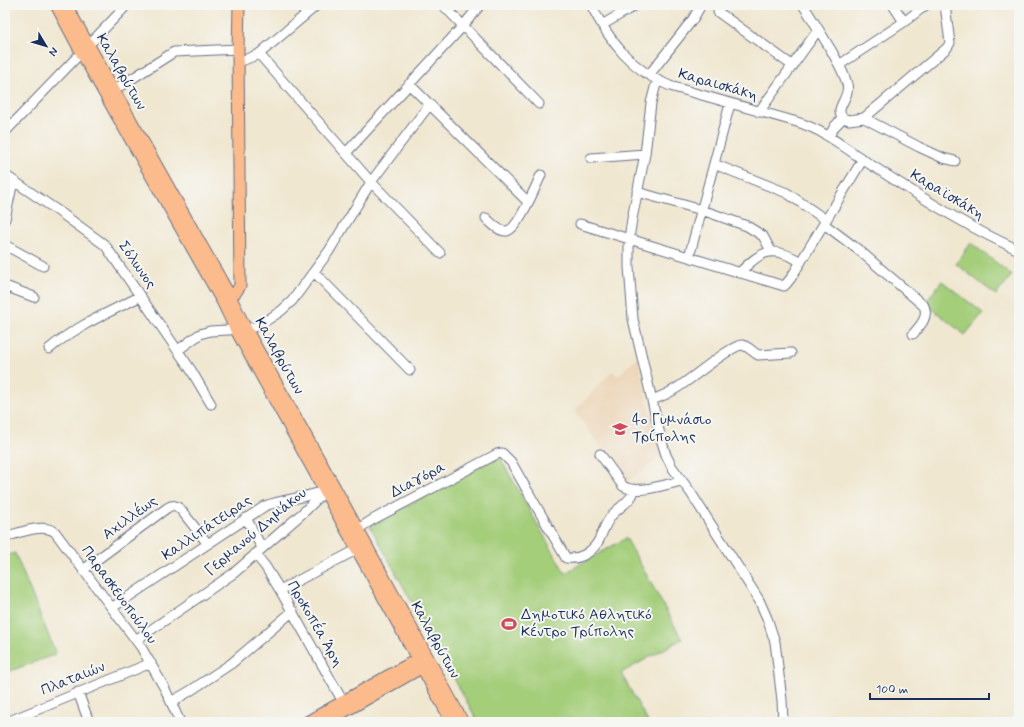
<svg xmlns="http://www.w3.org/2000/svg" width="1024" height="727" font-family="Mynerve,sans-serif">
  <style>
    .built { fill: #edd7bb }
    .green { fill: #a4ce7a; stroke: #607e6c }
    .lines { fill: none; stroke-linecap: round; stroke-linejoin: round }
    .minor-casing { stroke: #666f86; stroke-width: 11 }
    .major-casing { stroke: #666f86; stroke-width: 13 }
    .minor { stroke: #fff; stroke-width: 9 }
    .major { stroke: #fbbb8c; stroke-width: 11 }
    .labels { text-anchor: middle; dominant-baseline: central; stroke-width: 4; stroke-linejoin: round; paint-order: stroke }
    .street-label { font-size: 15px; fill: #1b2f5e; stroke: #f6f6f2 }
    .poi-label { font-size: 15px; fill: #1b2f5e; stroke: #f6f6f2; text-anchor: start }
  </style>
  <rect width="100%" height="100%" fill="#f6f6f2"/>
  <filter id="ink" filterUnits="userSpaceOnUse"><feTurbulence type="fractalNoise" baseFrequency=".025" numOctaves="2"/><feDisplacementMap in="SourceGraphic" scale="8" xChannelSelector="R" yChannelSelector="G"/><feConvolveMatrix kernelMatrix="1 2 1 2 8 2 1 2 1" color-interpolation-filters="sRGB"/></filter>
  <filter id="wash" filterUnits="userSpaceOnUse"><feTurbulence type="fractalNoise" baseFrequency=".012" numOctaves="4" result="noise"/><feDisplacementMap in="SourceGraphic" scale="16" xChannelSelector="R" yChannelSelector="G"/><feGaussianBlur stdDeviation="0.9" result="paint"/><feColorMatrix in="noise" values="0 0 0 0 0 0 0 0 0 0 0 0 0 0 0 0 0 1.4 0 .05"/><feComposite in="paint" operator="in"/></filter>
  <g filter="url(#wash)">
    <rect width="100%" height="100%" fill="#f0e7d0"/>
    <path class="built" d="M638,356l19,90 5,10 -36,27 -51,-72 37,-40 6,5z"/>
    <path class="green" d="M971,243l41,32 -16,20 -40,-31z
      M942,281l41,32 -18,22 -40,-32z
      M499,456l66,117 61,-35 56,101 -61,34 27,49h-170l-108,-196z
      M15,553l41,101 -51,19v-117z"/>
  </g>
  <g filter="url(#ink)">
    <g class="lines">
      <g class="minor-casing">
        <path id="minor" d="M443,5l96,99
          M591,5c19,37 40,65 79,81l127,36c27,8 48,26 71,41 49,31 98,64 151,87
          M803,5c10,15 19,30 28,45 6,11 13,22 16,34 4,14 -14,24 -4,34
          M893,5l11,17
          M718,12l75,54
          M602,25l34,-20
          M259,54l112,128 69,71
          M239,62l20,-8 58,-49
          M839,65l65,-43 22,-17
          M649,75l44,-56 8,-14
          M657,80l-6,23 -6,51 -13,65 -3,20v28l4,52 28,120 5,16 6,12 19,26 68,107 8,18 8,24 7,58 1,22
          M409,84l119,118
          M114,90l60,-38 64,-3
          M759,112l59,-82
          M843,118l6,2 15,-2 55,29 24,11 12,3
          M864,118l83,-70 3,-5 -5,-38
          M5,132l122,-127
          M829,136l6,-10 8,-8
          M346,153l117,-127 17,-21
          M591,158l54,-4
          M714,164l73,29 39,27
          M5,175l56,38 44,32 86,125 20,34
          M637,192l65,18 45,16 16,10 8,15
          M486,218c5,5 13,14 21,13 11,-2 29,-45 34,-56
          M5,219l8,-38
          M580,224l204,62 3,-3 4,-5 72,-119
          M824,224l36,27 64,55c5,11 -4,20 -11,28
          M5,245l38,21
          M689,257l41,-153
          M314,272l96,98
          M739,273c23,-22 32,-29 62,-11
          M5,286l29,11
          M49,349c27,-23 61,-37 92,-53
          M178,350l22,-16 10,-3 36,-2 12,-3 23,-15 11,-10 37,-50 42,-69 59,-78
          M652,400c8,-3 16,-6 23,-11 13,-7 56,-44 67,-44 6,1 11,7 16,10l33,-2
          M600,454l23,32c13,9 44,-2 58,-5
          M246,518l16,30
          M352,533l20,-13 125,-66 5,-1 9,9 55,96c7,1 12,0 18,-3 19,-10 16,-26 28,-40 7,-8 21,-15 22,-25
          M5,537c14,-4 37,-14 50,-5l86,115 24,42 15,33
          M255,554l10,12 15,24 66,117
          M83,570l84,-62c6,-4 9,-3 14,2l27,34
          M280,590l78,-41
          M113,607l152,-101c19,-7 40,-8 59,-15
          M136,640l98,-67 72,-63 19,-19 4,-3
          M78,692l11,30
          M171,702l19,-11 42,-28 61,-52
          M7,722l144,-59"/>
      </g>
      <g class="major-casing">
        <path id="major" d="M56,5l25,47 141,249 14,29 216,392
          M66,5l164,291 16,33 88,157 129,236
          M224,300l12,-8 4,-6 -2,-237 1,-44
          M307,722l116,-66
          M326,722l102,-58"/>
      </g>
      <use href="#minor" class="minor"/>
      <use href="#major" class="major"/>
    </g>
  </g>
  <defs>
    <g id="school-bare" transform="scale(1.2)"><path d="M0-5L7-2L0 1L-7-2ZM-4 1L0 2.5L4 1V4Q0 6-4 4Z" fill="#d1495b" stroke="#f6f6f2" stroke-width="2.5" paint-order="stroke"/></g>
    <g id="stadium-bare" transform="scale(1.2)"><path d="M0-5a6.5 5 0 1 0 0 10a6.5 5 0 1 0 0-10ZM-3.5-1.8h7v3.6h-7Z" fill="#d1495b" stroke="#f6f6f2" stroke-width="2.5" paint-order="stroke"/></g>
  </defs>
  <g fill-rule="evenodd">
    <use href="#school-bare" x="620" y="429"/>
    <use href="#stadium-bare" x="509" y="624"/>
  </g>
  <g class="labels">
    <g class="street-label">
      <text transform="translate(121 72) rotate(60)">Καλαβρύτων</text>
      <text transform="translate(718 85) rotate(16)">Καραισκάκη</text>
      <text transform="translate(947 195) rotate(31)">Καραϊσκάκη</text>
      <text transform="translate(137 265) rotate(55)">Σόλωνος</text>
      <text transform="translate(279 356) rotate(61)">Καλαβρύτων</text>
      <text transform="translate(418 480) rotate(-28)">Διαγόρα</text>
      <text transform="translate(130 518) rotate(-36)">Αχιλλέως</text>
      <text transform="translate(207 528) rotate(-34)">Καλλιπάτειρας</text>
      <text transform="translate(256 532) rotate(-40)">Γερμανού Δημάκου</text>
      <text transform="translate(119 595) rotate(54)">Παρασκευοπούλου</text>
      <text transform="translate(315 624) rotate(60)">Προκοπέα Άρη</text>
      <text transform="translate(435 640) rotate(61)">Καλαβρύτων</text>
      <text transform="translate(73 679) rotate(-22)">Πλαταιών</text>
    </g>
    <g class="poi-label">
      <text x="632" y="420">4ο Γυμνάσιο<tspan x="632" dy="17">Τρίπολης</tspan></text>
      <text x="521" y="615">Δημοτικό Αθλητικό<tspan x="521" dy="17">Κέντρο Τρίπολης</tspan></text>
    </g>
  </g>
  <rect width="1024" height="727" fill="none" stroke="#f6f6f2" stroke-width="20"/>
  <g transform="translate(46 46) rotate(128)" stroke="#f6f6f2" stroke-width="3" paint-order="stroke">
  <path d="M0-3L7 15L0 10L-7 15Z" fill="#1b2f5e"/>
  <text y="-6" font-size="11" font-weight="bold" text-anchor="middle" fill="#1b2f5e">N</text>
  </g>
  <path d="M870 693v6h119v-6" fill="none" stroke="#1b2f5e" stroke-width="2"/>
  <text x="876" y="693" font-size="12" fill="#1b2f5e" stroke="#f6f6f2" stroke-width="3" paint-order="stroke">100 m</text>
</svg>
